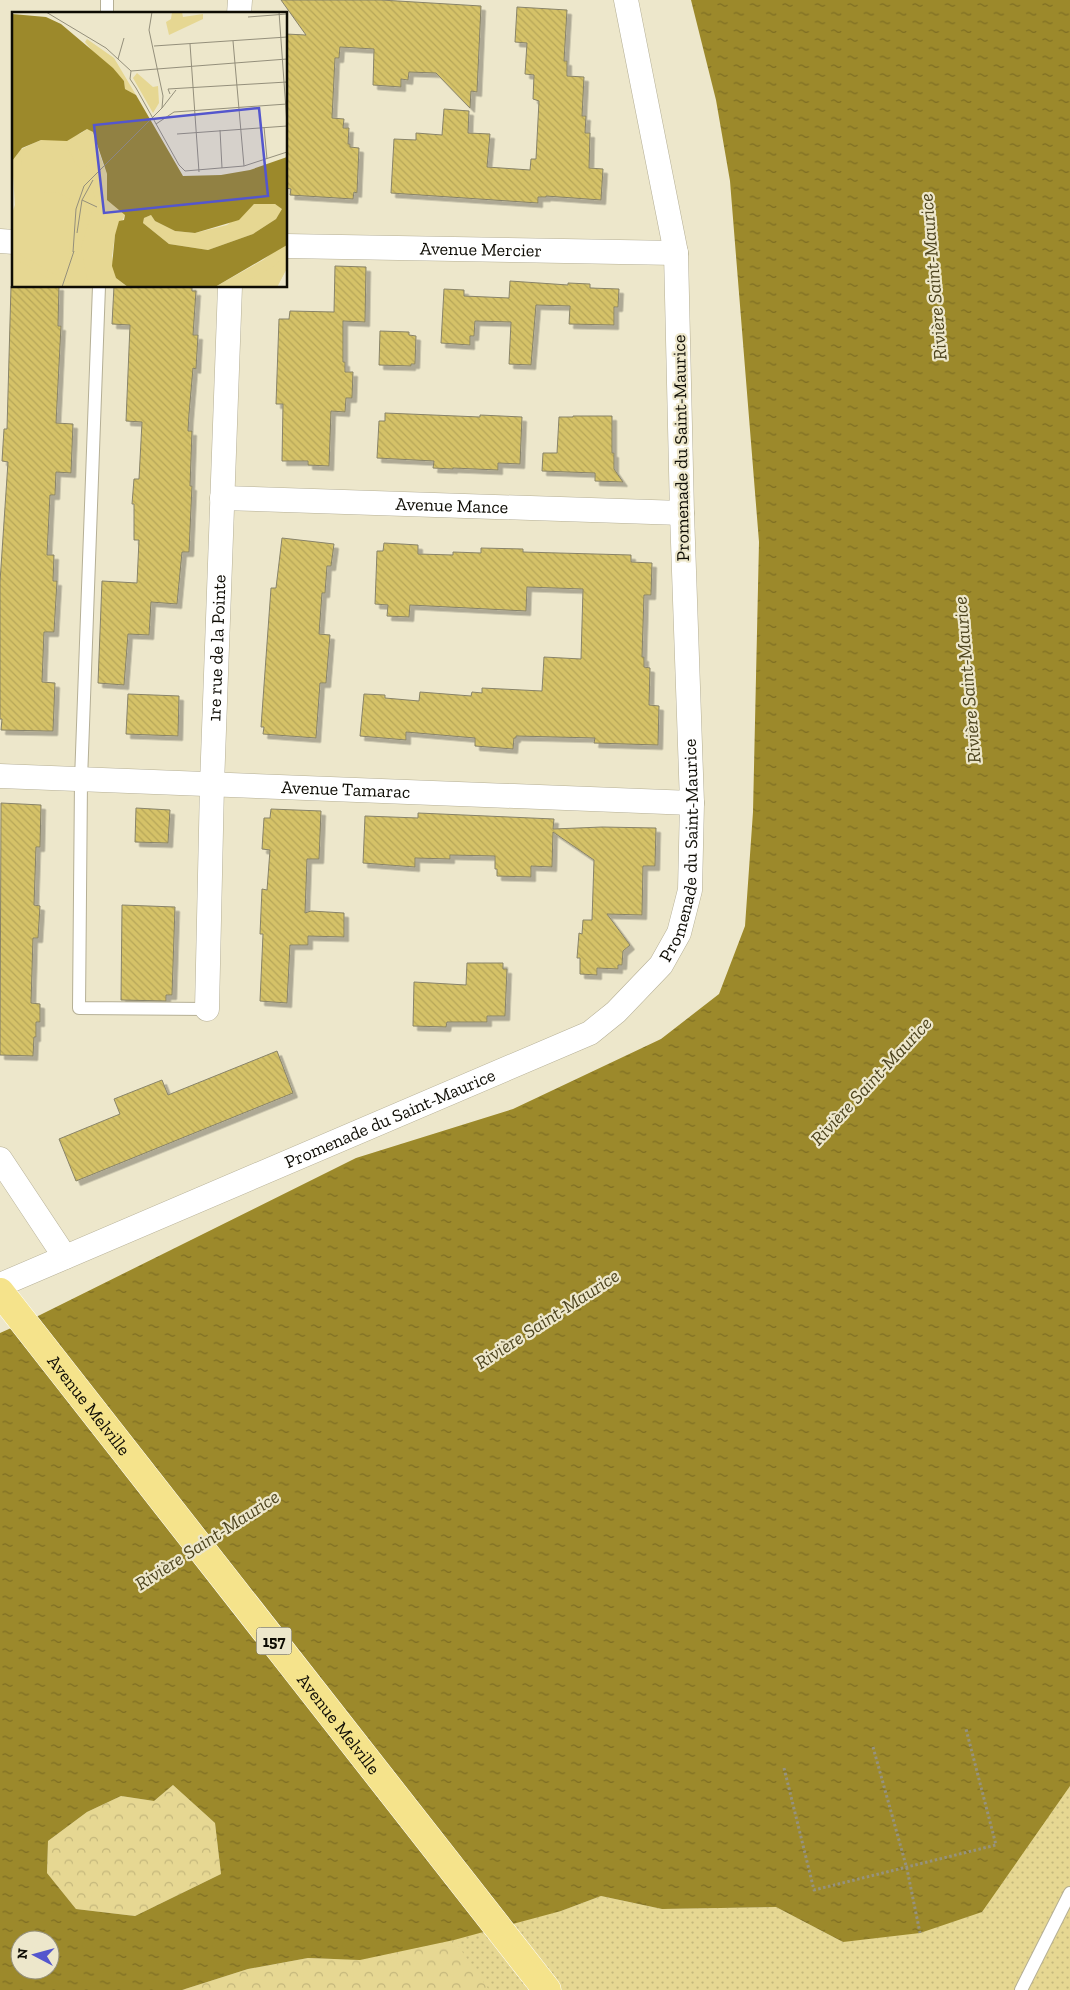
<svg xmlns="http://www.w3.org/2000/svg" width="1070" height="1990" font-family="'Zilla Slab',serif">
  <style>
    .grass { fill: url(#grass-dots) }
    .forest { fill: url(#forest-crowns) }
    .water { fill: url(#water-ripples); fill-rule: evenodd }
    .building { fill: url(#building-back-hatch); stroke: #888369; filter: url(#shadow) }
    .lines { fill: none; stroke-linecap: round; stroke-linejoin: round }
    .service-casing { stroke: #b5af95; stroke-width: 14 }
    .minor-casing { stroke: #b5af95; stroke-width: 25 }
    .primary-casing { stroke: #fff; stroke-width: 29 }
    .path { stroke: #96927e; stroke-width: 3; stroke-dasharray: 2.5 2.5; stroke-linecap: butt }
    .service { stroke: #fff; stroke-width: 12 }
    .minor { stroke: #fff; stroke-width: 24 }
    .primary { stroke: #f5e38b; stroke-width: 28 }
    .labels { text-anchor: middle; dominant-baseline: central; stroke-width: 4.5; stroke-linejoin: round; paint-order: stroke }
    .shield { fill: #ede7cb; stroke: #514e40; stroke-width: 1 }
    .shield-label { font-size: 16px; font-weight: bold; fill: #0e0c04 }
    .street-label { font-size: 18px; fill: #0e0c04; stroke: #ede7cb }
    .water-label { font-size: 19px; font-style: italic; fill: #4d441e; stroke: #ede7cb }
    .inset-road { fill: none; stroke: #948f7b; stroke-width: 1 }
    .view { fill: #5456cd; fill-opacity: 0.15; stroke: #5456cd; stroke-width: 2.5 }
    .inset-edge { fill: none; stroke: #0e0c04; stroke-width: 2.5 }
  </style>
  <defs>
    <pattern id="grass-dots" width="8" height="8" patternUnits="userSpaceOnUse" patternTransform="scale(1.25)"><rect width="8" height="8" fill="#e6d792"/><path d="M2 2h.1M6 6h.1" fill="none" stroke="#c4b77c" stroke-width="1.8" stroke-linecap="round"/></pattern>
    <pattern id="forest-crowns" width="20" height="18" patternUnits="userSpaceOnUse" patternTransform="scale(1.25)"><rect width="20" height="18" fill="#e6d792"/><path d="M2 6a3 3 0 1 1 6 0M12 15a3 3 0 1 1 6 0" fill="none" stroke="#c4b77c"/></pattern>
    <pattern id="water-ripples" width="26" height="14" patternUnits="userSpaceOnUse" patternTransform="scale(1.25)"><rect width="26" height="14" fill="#9c892b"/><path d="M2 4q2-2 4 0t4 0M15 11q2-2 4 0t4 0" fill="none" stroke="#7e6e23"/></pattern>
    <pattern id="building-back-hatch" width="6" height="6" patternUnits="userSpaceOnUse" patternTransform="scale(1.25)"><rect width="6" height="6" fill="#d5c268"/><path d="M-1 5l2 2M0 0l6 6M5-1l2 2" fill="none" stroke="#b6a659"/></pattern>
    <filter id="shadow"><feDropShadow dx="4.5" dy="4.5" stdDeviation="0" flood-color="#0004"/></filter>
  </defs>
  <rect width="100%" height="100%" fill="#ede7cb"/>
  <path class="grass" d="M1070,1786v204h-888l379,-79 40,-15 61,13 114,-2 67,35z"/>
  <path class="forest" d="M173,1785l42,38 6,51 -86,42 -59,-7 -29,-36 1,-32 39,-29 34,-16 33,5z
    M454,1940l35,50h-307l66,-21 60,-11 52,2z"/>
  <path class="water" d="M691,0h379v1786l-88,126 -62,21 -77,9 -67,-35 -114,2 -61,-13 -40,15 -107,29 -94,20 -52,-2 -60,11 -66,21h-182v-657l38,-17 318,-158 157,-49 148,-70 58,-45 26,-68 8,-114 6,-270 -29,-361 -14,-81zM173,1785l42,38 6,51 -86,42 -59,-7 -29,-36 1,-32 39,-29 34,-16 33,5zM20,1940h30v30h-30z"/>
  <path class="building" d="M281,0h100l100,6 -4,86 -6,-1 -1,17 -34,-35 -27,-1 -1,8 -7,-1v8l-28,-2 1,-36 -34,-2 -1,11h-4l-3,60 12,1 -1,9h6l-1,16h2v3l9,1 -2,45 -3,-1 -1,7 -63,-4 1,-6 -5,-1v-154l20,1z
    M517,7l50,3 -3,51h3v15l17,1 -2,39h4l-1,17h5l-1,35 14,1 -2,31 -55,-4v1h-8v6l-147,-10 3,-54 22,1v-7l26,2 2,-26 25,2 -1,22 22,1 -3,33 43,3 1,-11h5l3,-58 -6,-2 1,-24 -9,-1 2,-31 -12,-1z
    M335,266l31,1 -1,55 -22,-1v41h2v10h8l-1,26h-6l-1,14 -14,-1 -2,55 -21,-1v-4h-26l1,-57h-7l3,-85h10l1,-8 44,1z
    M510,281l58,4v-2l22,1v4l29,1 -1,18h-4v18l-45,-1 1,-18 -34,-1 -5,60 -22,-1 2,-42 -36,-1 -1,15h-4v9l-29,-2 3,-54 20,1v6l45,2z
    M11,286h48l-1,40h3l-5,97 17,1 -2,49 -15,-1 -1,23h-5l-3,60h7l-1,26h4l-3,51h-10l-2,50 13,1 -2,48h-6l-46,-1 1,-11h-2v-137l8,-120 -6,-1 2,-32h3z
    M114,286h78v5h4l-3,44h5l-2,34 -3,-1 -4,46 -1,17h4l-2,55h2l-3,66h-7l-5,52 -26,-2 -2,33 -21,-1 -4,51 -26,-2 4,-102 35,2 2,-43h-5v-36h-2l2,-25h5l3,-57 -16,-1 4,-96 -18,-1z
    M380,331l29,1v3l7,1 -1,28h-4v2l-32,-1z
    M385,413l95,4v-2l42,2 -2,47 -22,-1v7l-45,-2v1l-20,-1 1,-7 -57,-3 2,-37h6z
    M573,416h39v37h2v16l9,13 -28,-1v-8l-53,-2 1,-18h14l2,-36h14z
    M282,538l52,6 -3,22h-4l-2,27h-3l-3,41 11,1 -4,48h-6l-4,55 -53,-4 1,-7h-3l10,-139h5z
    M384,543l34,2v9l35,1v-3l28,1v-5l42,1v3l108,3v7l21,1 -1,32h-7l-2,62h2v10l6,1 -1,37 10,1 -1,39 -64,-2 1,-5 -79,-2v2h-2l-1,11 -38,-3v-8l-69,-6v8l-46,-4 4,-42 21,1v3l34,3 1,-9 51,4 1,-4 10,1v-5l60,3 2,-34 37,2 2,-70 -56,-2 -1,24 -116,-6 -1,12 -22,-1 1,-11 -13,-1 2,-53h6z
    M128,694l51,2 -1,40 -52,-2z
    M1,803l40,2 -1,42h-4l-2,58 6,1 -2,32h-5l-2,65 9,1v18h-4v15h-2l-1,19 -33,-1z
    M136,808l34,2 -2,33 -33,-1z
    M271,809l50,2 -2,48h-12l-2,54 6,-2 33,2v24l-36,-1v9h-18l-3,58 -27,-2 3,-67h-3l2,-45 5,1 3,-40 -8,-1 2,-31h6z
    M418,813l136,6 -1,10 49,-2 54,1 -1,38h-12l-1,49 -35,-1 23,31 -7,6 -1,14h-4v4l-21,-1v7l-17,-1v-16h-3l2,-25 3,1 1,-14h9l2,-60 -41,-28 -1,35 -21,-1v11l-34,-1v-7h-2v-13l-45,-1v4l-35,-1v9l-52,-4 2,-47 53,2z
    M122,905l53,2 -3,88h-6v6l-45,-1z
    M467,963h36v6h4l-2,47h-18v6h-40l-1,5 -33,-1 1,-44 52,3z
    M277,1051l16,42 -217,88 -17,-42 61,-25 -6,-15 48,-19 6,15z"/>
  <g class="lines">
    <g class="service-casing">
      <path id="service" d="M107,14v-14
        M99,286l-18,494 -2,228 128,1
        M1021,1990l49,-97"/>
    </g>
    <g class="minor-casing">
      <g id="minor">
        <path d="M239,14l1,-14"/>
        <path d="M0,241l14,1"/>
        <path id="s1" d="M286,246l390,7"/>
        <path id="s2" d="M222,498l460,15"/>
        <path id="s3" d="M0,776l692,27"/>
        <path id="s4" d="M207,1009l5,-224 18,-499"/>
        <path d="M0,1159l65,98"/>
        <path id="s5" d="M0,1285l590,-252 26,-21 45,-47 18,-32 11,-43 2,-87 -10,-290 -6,-260 -50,-253"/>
      </g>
    </g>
    <g class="primary-casing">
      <g id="primary">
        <path id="s6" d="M0,1292l547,698"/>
      </g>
    </g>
    <path class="path" d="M873,1747l34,122 13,64
      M784,1768l30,122 182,-45 -30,-116"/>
    <use href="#service" class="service"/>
    <use href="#minor" class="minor"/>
    <use href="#primary" class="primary"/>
  </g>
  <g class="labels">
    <rect class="shield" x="256.5" y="1627.5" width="35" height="27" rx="4"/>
    <g class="shield-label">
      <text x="274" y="1641">157</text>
    </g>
    <g class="street-label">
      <text stroke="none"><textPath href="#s1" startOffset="195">Avenue Mercier</textPath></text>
      <text transform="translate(681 448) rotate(-91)">Promenade du Saint-Maurice</text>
      <text stroke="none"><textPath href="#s2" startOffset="230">Avenue Mance</textPath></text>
      <text stroke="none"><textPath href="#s4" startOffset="361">1re rue de la Pointe</textPath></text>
      <text stroke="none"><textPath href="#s3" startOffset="346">Avenue Tamarac</textPath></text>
      <text stroke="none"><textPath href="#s5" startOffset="859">Promenade du Saint-Maurice</textPath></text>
      <text stroke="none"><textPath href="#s5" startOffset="424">Promenade du Saint-Maurice</textPath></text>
      <text stroke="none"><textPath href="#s6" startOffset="144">Avenue Melville</textPath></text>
      <text stroke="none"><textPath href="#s6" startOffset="549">Avenue Melville</textPath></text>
    </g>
    <g class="water-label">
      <text transform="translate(933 277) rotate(-95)">Rivière Saint-Maurice</text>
      <text transform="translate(967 680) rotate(-95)">Rivière Saint-Maurice</text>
      <text transform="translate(871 1081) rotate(-47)">Rivière Saint-Maurice</text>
      <text transform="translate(547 1319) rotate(-33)">Rivière Saint-Maurice</text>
      <text transform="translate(207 1540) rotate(-33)">Rivière Saint-Maurice</text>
    </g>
  </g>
  <g transform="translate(12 12)">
    <rect width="275" height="275" fill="#ede7cb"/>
    <path d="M75,27l27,19 22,37 -11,-6 -1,-8 -25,-22 -14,-17zM125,61l16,14 5,-1 1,17 -6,10 -20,-35zM78,118l17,44 1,14 17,27 -10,20 -3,21 4,22 12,9h-116v-74l3,-8 -3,-44 6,-10 23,-11h22zM271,233h4v23l-10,19h-62l48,-27z" fill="#e6d792"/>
    <path d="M160,0h10l1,5 20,-3v5l-34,16 -3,-13 5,-3zM75,117l6,3 9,30 -15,13 -12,-12 -9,-19zM78,139l4,2 1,11 -9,3 -3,-2zM28,128l-20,12 2,13 -10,11v-15l6,-10zM81,175l2,15 -14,45 7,37 5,3h-16l-9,-5 2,-11 13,-64 6,-5 -3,-4zM29,180l18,1 14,8 -4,53 -4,15 -9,6 -44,-25v-37l7,-9h6l4,-8zM242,192h21l8,5 -7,10 -23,15 -45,16 -39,-6 -26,-21 1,-5 7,-3 4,6 20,10 20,2 32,-8zM275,242v14l-10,19h-41l38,-21zM0,245l47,27 -1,3h-46z" fill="#e6d792" fill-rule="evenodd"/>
    <path d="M0,2l34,3 15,7 52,44 11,13 1,8 11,6 47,81 38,-1 29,-5 37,-13v88l-72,42h-87l-12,-9 -4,-12 3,-31 4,-14 5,-1 1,-5 -18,-15v-26l-14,-42 -6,-3 -20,12 -26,-1 -19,8 -10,13zM242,192h21l7,5 -6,10 -23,15 -45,16 -39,-6 -26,-21 1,-5 7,-3 4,6 20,10 20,2 44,-13z" fill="#9c892b" fill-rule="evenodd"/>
    <path class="inset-road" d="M34,0l60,36 25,23M267,0l8,112M236,5l39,-3M221,29l11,125M178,32l9,128M142,34l133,-9M106,47l6,-21M119,59l-1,8 6,9 43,77 6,6 59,-5 43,-14M119,59l156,-12M158,82l-2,-5 119,-7M150,96l14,-18M144,112l18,-12 113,-8M252,115l3,32M208,118l2,38M165,122l110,-8M70,188l15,7M65,221l5,-33 11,-20M61,240l3,-43 8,-23 78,-78 1,-12 -14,-66 3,-18M50,275l12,-36"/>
    <path class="view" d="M247,96l9,88 -164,17 -10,-88z"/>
    <rect width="275" height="275" class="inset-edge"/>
  </g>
  <g transform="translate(35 1955) rotate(276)"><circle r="24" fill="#ede7cb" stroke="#948f7b"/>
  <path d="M0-4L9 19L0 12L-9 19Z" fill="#5456cd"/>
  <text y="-8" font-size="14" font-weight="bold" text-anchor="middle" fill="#0e0c04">N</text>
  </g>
</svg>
